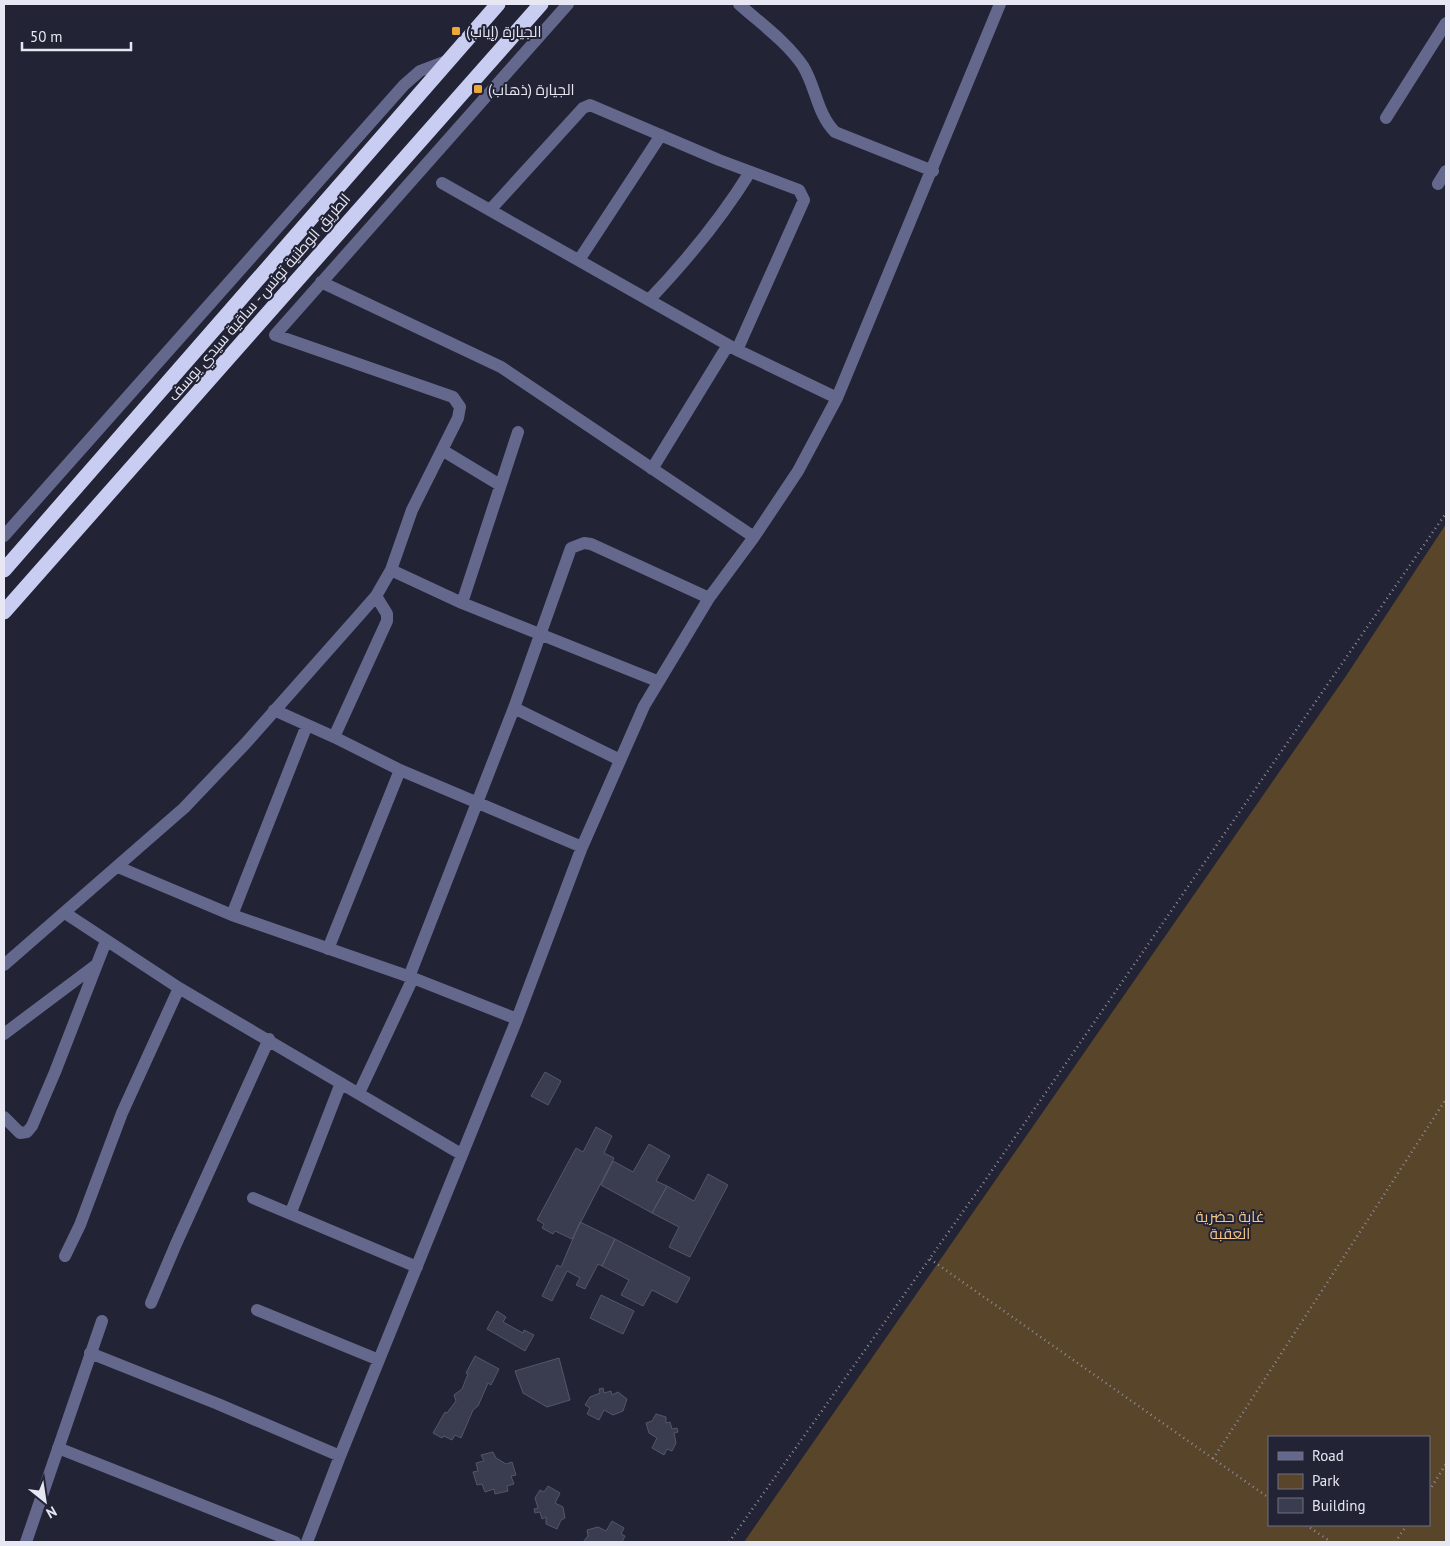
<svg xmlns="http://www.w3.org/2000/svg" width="1450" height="1546" font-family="'PT Sans',Cairo,sans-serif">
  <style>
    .green { fill: #59452a; fill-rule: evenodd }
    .building { fill: #3a3c4f; stroke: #54566a }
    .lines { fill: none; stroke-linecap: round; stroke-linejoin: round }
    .path { stroke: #8c8d9c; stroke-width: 2.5; stroke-dasharray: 1 4; stroke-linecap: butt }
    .minor { stroke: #65688d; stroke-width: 12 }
    .highway { stroke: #c9cdf1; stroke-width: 15 }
    .poi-dot { fill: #eda83b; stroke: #222335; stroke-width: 2 }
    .labels { text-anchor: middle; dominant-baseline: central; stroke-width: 4; stroke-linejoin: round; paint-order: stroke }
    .poi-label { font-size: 15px; fill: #e6e7f3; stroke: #222335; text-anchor: start }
    .street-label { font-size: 15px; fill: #e6e7f3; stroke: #222335 }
    .park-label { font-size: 15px; fill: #f5c685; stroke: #222335 }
  </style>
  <rect width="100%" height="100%" fill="#222335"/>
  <path class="green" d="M1446,524v1018h-702l602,-866zM1269,1437h160v88h-160z"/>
  <path class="building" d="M545,1072l16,9 -13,24 -17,-9z
    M596,1127l16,9 -8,17 10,5 -42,81 -17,-8 -2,3 -11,-6 2,-4 -7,-4 39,-72 7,4z
    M649,1144l21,12 -14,25 11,5 -15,27 -51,-28 12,-24 20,11z
    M708,1174l20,11 -38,72 -21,-10 10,-20 -27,-14 15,-27 27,15z
    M580,1222l35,17 -13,27 -4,-2 -13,25 -9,-4 4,-7 -13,-7 -15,30 -10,-5 15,-31 4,2z
    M615,1239l75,39 -13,25 -25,-13 -9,16 -22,-11 8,-15 -27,-14z
    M601,1295l33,16 -11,23 -33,-16z
    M497,1311l9,6 -3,5 20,11 1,-3 10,5 -9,16 -38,-22z
    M475,1356l24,13 -8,16 -3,-2 -10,23 -5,4 -12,28 -6,-3 -3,5 -8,-4 -2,2 -9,-5 12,-21 2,1 9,-12 -2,-6 8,-6 6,-15 -2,-1z
    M559,1358l11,42 -23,7 -24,-14 -8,-22z
    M603,1388l1,5 7,-2 1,4 6,-3 9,7 -4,12 -10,4 -9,-5 -5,10 -12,-6 3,-6 -5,-3 5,-8 10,-4 -1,-4z
    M656,1414l10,3v6l4,-1 2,7 5,-1 1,4 -4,1 2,10 -4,8 -5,-2 -3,6 -12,-7 5,-10 -8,-5 -3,-10 6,-2z
    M493,1452l3,6 10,6 6,-2 4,13 -5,1 3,8 -7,2 1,5 -13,3 -1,-5 -9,3 -3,-8 -5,1 -4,-13 5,-1 -2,-8 8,-2 -3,-6z
    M548,1486l12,7 -5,10 8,4 2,11 -4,2 -4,9 -11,-5v-7l-4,2 -2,-7 -5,1 -1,-4 4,-1 -3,-10 5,-8 4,2z
    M612,1521l12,7 -3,6 4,2 -3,6h-39l5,-6 -1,-6 11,-3 8,4z"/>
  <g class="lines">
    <path class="path" d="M930,1259l339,239
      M1213,1459l233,-360
      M1429,1491l17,-27
      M1306,1525l25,17
      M729,1542l255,-360 462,-669
      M1395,1542l12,-17"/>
    <path class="minor" d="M739,4c21,19 48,38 64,62 13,21 14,48 32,66l98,39
      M1386,118l60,-95
      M442,183l295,167 100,48
      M1438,184l8,-13
      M490,210l93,-102 7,-3 129,55 80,30 5,10 -67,150
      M579,260l82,-125
      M321,282l180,85 253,170
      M649,300c38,-40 72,-81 101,-128
      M442,450l58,35
      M652,469l76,-124
      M4,536l400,-451 16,-14 29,-11
      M391,570l71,33 195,78
      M462,603l56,-171
      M514,708l106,52
      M274,710l60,27 53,-116v-7l-11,-18
      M334,737l66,33 182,77
      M118,867l114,48 181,63 104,41
      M65,913l114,75 282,166
      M232,915l75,-190
      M328,949l72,-179
      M4,965l180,-157 61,-64 117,-132 14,-16 15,-26 21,-60 46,-92 2,-11 -7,-10 -178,-62 293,-331
      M409,977l105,-269 57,-160 13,-5 7,1 118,54
      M4,1034l92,-69
      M359,1093l54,-115
      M4,1117l16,16 7,-1 5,-6 23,-54 51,-131
      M253,1198l164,69
      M291,1212l50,-129
      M65,1256l15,-31 42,-112 57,-125
      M151,1303l25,-59 93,-205
      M257,1310l122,50
      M90,1353l128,51 122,52
      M58,1448l237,94
      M26,1542l76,-221
      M307,1542l33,-86 177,-437 65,-172 62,-141 65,-108 45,-61 44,-66 39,-73 163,-394"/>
    <path class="highway" d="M4,570l494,-566
      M4,612l537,-608"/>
  </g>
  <g class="poi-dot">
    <rect x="451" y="26" width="10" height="10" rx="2.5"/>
    <rect x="473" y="84" width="10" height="10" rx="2.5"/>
  </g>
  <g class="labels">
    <g class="poi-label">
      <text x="466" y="31">الجيارة (إياب)</text>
      <text x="488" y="89">الجيارة (ذهاب)</text>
    </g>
    <g class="street-label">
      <text transform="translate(259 297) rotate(-49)">الطريق الوطنية تونس - ساقية سيدي يوسف</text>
    </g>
    <g class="park-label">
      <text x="1230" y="1216">غابة حضرية<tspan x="1230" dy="17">العقبة</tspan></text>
    </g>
  </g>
  <rect width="1450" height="1546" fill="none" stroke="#e6e7f3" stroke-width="10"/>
  <rect x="1268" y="1436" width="162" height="90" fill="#222335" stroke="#707181"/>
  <rect x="1278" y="1452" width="25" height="8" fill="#65688d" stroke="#707181"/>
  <text x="1312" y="1461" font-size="15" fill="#e6e7f3">Road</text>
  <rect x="1278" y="1474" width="25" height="15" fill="#59452a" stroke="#707181"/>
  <text x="1312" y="1486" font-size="15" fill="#e6e7f3">Park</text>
  <rect x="1278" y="1498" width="25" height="15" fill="#3a3c4f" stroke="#707181"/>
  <text x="1312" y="1511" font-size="15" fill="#e6e7f3">Building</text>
  <g transform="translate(45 1501) rotate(150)" stroke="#222335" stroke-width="4" paint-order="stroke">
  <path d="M0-4L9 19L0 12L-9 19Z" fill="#e6e7f3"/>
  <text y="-8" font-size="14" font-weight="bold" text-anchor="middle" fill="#e6e7f3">N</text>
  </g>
  <path d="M22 42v8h109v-8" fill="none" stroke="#e6e7f3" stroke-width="2.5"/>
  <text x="30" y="42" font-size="15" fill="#e6e7f3" stroke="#222335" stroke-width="4" paint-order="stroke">50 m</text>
</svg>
